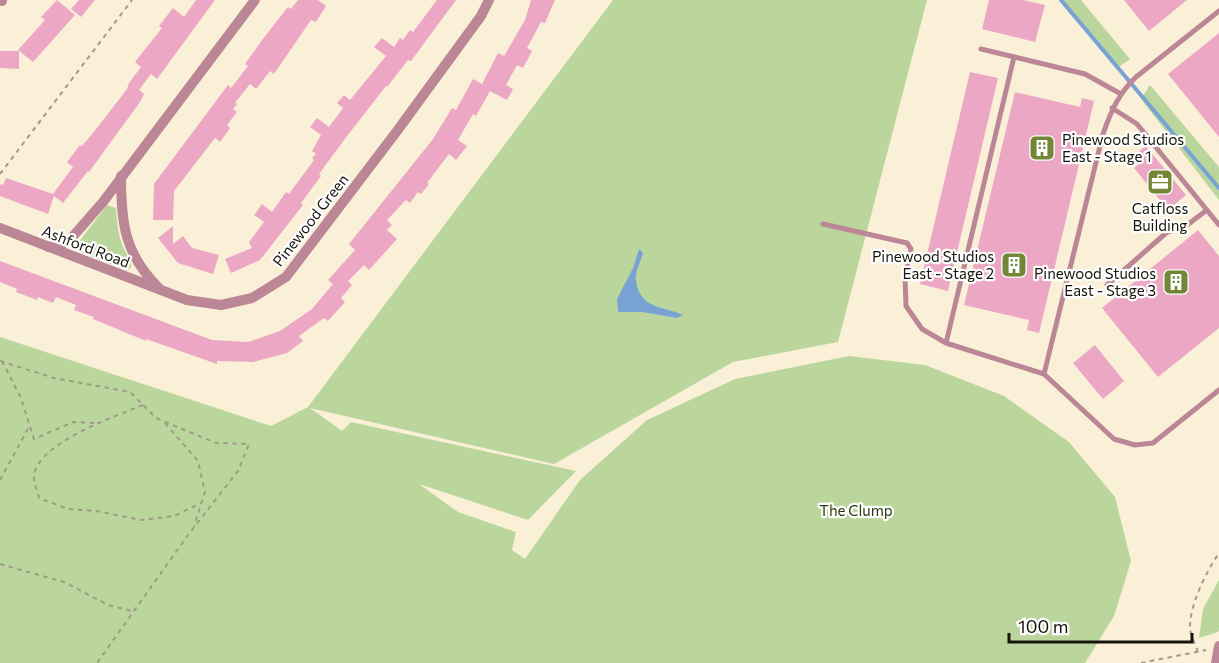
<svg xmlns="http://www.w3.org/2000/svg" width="1219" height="663" font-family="Commissioner,sans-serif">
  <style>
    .green { fill: #bbd69d }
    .water { fill: #79a2d4 }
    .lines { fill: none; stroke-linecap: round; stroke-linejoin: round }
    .stream { stroke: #79a2d4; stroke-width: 4 }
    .building { fill: #eba7c3 }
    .path { stroke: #a19a88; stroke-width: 2; stroke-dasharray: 4.5 4.5; stroke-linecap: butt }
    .service { stroke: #bb8796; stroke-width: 5 }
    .minor { stroke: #bb8796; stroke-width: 10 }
    .labels { text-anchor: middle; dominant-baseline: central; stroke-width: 4.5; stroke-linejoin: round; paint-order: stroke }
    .poi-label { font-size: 15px; fill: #17140c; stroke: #fefefe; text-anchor: end }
    .street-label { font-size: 15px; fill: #17140c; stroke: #fefefe }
    .park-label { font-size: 15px; fill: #283a0e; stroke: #fefefe }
  </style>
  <rect width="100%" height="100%" fill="#faf0d8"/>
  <path class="green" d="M613,0h314l-89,342 -105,20 -179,102 -244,-56 32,23 9,-9 225,49 -48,49 -109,-36 39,28 58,20 -4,18 13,9 55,-79 67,-60 88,-41 114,-23 76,9 79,31 65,46 46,55 16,64 -17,55 -29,47h-1085v-326l271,89 37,-19z
    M1061,0h20l49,59 -14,10z
    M1150,85l69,82v33l-78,-101z
    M107,205l9,3c1,14 2,29 9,43 3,6 7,10 6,17l-5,2 -49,-19 -2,-4z
    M1219,580v50l-1,2 -19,6 4,-29z"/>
  <path class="water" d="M639,249l4,4c-2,8 -9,21 -7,28 4,28 27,25 47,34l-6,3 -35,-6h-24l-1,-13 16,-31z"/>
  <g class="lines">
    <path class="stream" d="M1061,0l158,188"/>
  </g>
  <path class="building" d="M57,0l18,15 -42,47 -15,-12 27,-30 -4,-3z
    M79,0h16l-14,17 -10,-8z
    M196,0h19l-58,79 -6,-5 -12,16 5,4 -4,8 -51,70 -1,-1 -25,32 -9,-7 -6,18 -48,-18v-12l3,1 3,-7 47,16 20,-27 -6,-5 13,-17 2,1 15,-18 30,-39 2,-6 12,-16 -6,-5 27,-34 -3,-2 14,-18 11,9z
    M298,0h20l8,6 -10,16 -5,-2 -37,54 -4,-3 -14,18 -6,-5 -15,19 2,1 -4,5 4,3 -10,13 3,3 -10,14 -5,-4 -41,53 -1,29h-20l1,-36 74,-99 3,3 17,-22 -3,-2 17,-24 26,-33 3,2z
    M437,0h19l-45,61 -3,-1 -21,27 -1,-1 -42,54 -25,34 2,2 -20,27 2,2 -43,55 -29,13 -6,-14 27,-11 -3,-6 15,-20 -10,-7 8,-11 10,8 14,-20 3,2 25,-34 -2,-2 4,-4 -4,-3 9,-16 -11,-8 7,-9 12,9 14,-19 -6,-5 7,-8 6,5 36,-44 -12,-9 8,-9 12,9 6,-9 3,2 7,-10 3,2z
    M531,0h24l-10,23 -4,-1 -14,26 5,3 -9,17 -6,-3 -11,20 7,4 -6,11 -17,-9 -14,25 -3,-2 -15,26 9,6 -11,14 -7,-6 -22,29 2,1 -8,10 -3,-2 -8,11 -4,-3 -19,20 5,5 -5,5 10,9 -28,31 -5,-5 -16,16 4,4 -11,13 4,4 -17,19 -4,-3 -25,18 4,5 -16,12 -34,9 -36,-1v3l-71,-25v2l-53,-22 1,-2 -20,-7 2,-5 -20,-8 -3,6 -15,-6 -1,3 -21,-8 1,-3 -17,-7v-21l212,79 36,2 32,-11 32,-22 21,-25 -5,-4 27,-30 -6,-6 84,-105 19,-31 4,2 17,-31 9,5 16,-31 6,3 21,-36z
    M989,0h34l22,5 -10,37 -53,-13z
    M1124,0h63l-38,31z
    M1219,33v104l-51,-63z
    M0,51h19v18l-19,-1z
    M970,72l28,6 -50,213 -28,-7z
    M1015,92l65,15 2,-9 12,3 -55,232 -12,-3 2,-10 -65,-15z
    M1146,146l40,49 -18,15 -34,-42 9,-8 -6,-7z
    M173,226v18l10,-8 9,12 27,7 -6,19 -35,-11 -20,-25z
    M1198,230l21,26v72l-61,49 -56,-69z
    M1095,345l29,36 -21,18 -30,-36z"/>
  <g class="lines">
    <path class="path" d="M0,174l132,-174
      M0,361l54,17 76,14 26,26 60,25 33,1 -11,27 -50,64 -91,128
      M2,361l19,37 13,41 39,-17 24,1
      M143,405c-27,11 -106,38 -109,71 -1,6 4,16 5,22l29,11 28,2 45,9 33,-4 27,-13
      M165,423l33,38 7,31 -11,34
      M0,480l30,-55
      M0,564l64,18 44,23 24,6
      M1198,652c-3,-8 -7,-16 -8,-23 -1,-23 16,-57 29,-76
      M1141,663l65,-13"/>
    <path class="service" d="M981,49l104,25 36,20
      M1112,108l25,16 82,101
      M823,224l84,19 4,6 -6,28 1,29 16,23 24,14 98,31 70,65 21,6 18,-2 66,-53
      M1107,285l59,-52 21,-8 20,-15
      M946,343l68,-286
      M1044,374l59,-240c8,-23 16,-41 33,-57l83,-66"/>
    <path class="minor" d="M0,0l2,1
      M121,176c0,46 3,78 38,112
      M0,228l187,72 34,5 31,-7 34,-21 111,-146 84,-115 8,-16
      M48,247l20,-5 35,-40 152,-202
      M1216,663l3,-17"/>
  </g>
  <defs>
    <g id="building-square" transform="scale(1.35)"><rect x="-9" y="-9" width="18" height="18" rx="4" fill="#728636" stroke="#fefefe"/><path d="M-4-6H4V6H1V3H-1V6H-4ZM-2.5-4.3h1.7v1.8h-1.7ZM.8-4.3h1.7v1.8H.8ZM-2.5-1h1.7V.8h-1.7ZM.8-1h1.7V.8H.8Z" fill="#fff"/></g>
    <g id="office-square" transform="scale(1.35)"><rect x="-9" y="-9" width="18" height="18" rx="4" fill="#728636" stroke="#fefefe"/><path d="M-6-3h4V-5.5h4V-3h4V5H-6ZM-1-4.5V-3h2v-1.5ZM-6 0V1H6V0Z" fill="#fff"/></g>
  </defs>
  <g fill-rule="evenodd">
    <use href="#building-square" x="1042" y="148"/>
    <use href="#office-square" x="1160" y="182"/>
    <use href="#building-square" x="1014" y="265"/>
    <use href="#building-square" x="1176" y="282"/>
  </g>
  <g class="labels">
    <g class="poi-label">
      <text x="1062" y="139" text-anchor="start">Pinewood Studios<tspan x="1062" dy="17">East - Stage 1</tspan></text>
      <text x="1160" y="208" text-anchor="middle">Catfloss<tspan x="1160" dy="17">Building</tspan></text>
      <text x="994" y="256">Pinewood Studios<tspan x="994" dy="17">East - Stage 2</tspan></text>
      <text x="1156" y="273">Pinewood Studios<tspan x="1156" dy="17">East - Stage 3</tspan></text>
    </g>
    <g class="street-label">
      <text transform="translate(310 220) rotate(-52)">Pinewood Green</text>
      <text transform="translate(86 246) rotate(21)">Ashford Road</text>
    </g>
    <g class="park-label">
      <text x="856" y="510">The Clump</text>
    </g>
  </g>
  <path d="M1009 633v9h183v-9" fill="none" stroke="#17140c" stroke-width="3"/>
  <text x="1018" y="633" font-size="18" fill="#17140c" stroke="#fefefe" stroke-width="4.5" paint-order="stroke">100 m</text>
</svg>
